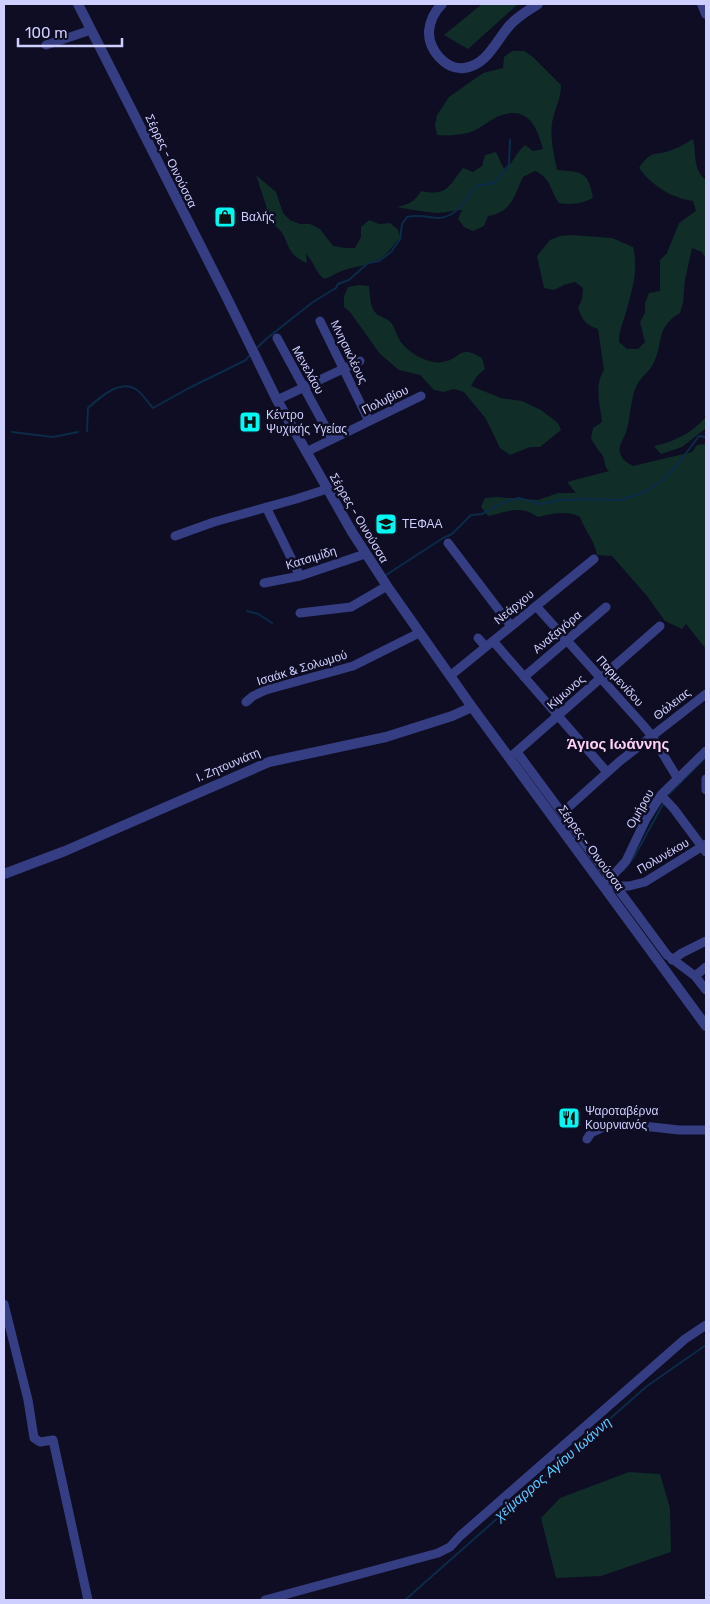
<svg xmlns="http://www.w3.org/2000/svg" width="710" height="1604" font-family="Rubik,sans-serif">
  <style>
    .green { fill: #102d28 }
    .lines { fill: none; stroke-linecap: round; stroke-linejoin: round }
    .stream { stroke: #0b2b49; stroke-width: 2 }
    .minor { stroke: #363e83; stroke-width: 9 }
    .tertiary { stroke: #363e83; stroke-width: 10 }
    .labels { text-anchor: middle; dominant-baseline: central; stroke-width: 5; stroke-linejoin: round; paint-order: stroke }
    .street-label { font-size: 12px; fill: #cfcfff; stroke: #0e0d23 }
    .poi-label { font-size: 12px; fill: #cfcfff; stroke: #0e0d23; text-anchor: start }
    .water-label { font-size: 14px; font-style: italic; fill: #5dc9ff; stroke: #0e0d23 }
    .quarter-label { font-size: 15px; font-weight: bold; fill: #ffd1f4; stroke: #0e0d23 }
  </style>
  <rect width="100%" height="100%" fill="#0e0d23"/>
  <path class="green" d="M482,4h36l-50,45 -24,-14z
    M512,51h12l9,6 28,28c0,12 -4,19 -7,30 -6,17 0,38 3,55 24,2 31,0 36,28 -12,6 -21,7 -34,5 -10,-14 -7,-24 -24,-32l-12,6c-9,19 -11,35 -35,39l-4,10 -11,5 -9,-4 -6,-8 4,-9c-8,0 -16,3 -25,3 -13,-1 -27,-4 -41,-6 13,-2 19,-6 25,-16 27,6 28,-6 42,-23l10,4 9,-6 3,-11 11,-3 9,19c8,-9 11,-18 20,-26l8,6 10,-2c-6,-23 -16,-44 -44,-33 -11,5 -20,14 -31,17 -11,2 -21,3 -31,2l-2,-10 2,-10 12,-18 34,-24 20,-5 1,-11z
    M693,139c4,15 -1,30 13,41v79l-4,-7 -10,-4 -7,32 -2,23 -3,10c-25,15 -16,29 -26,49 -4,10 -14,15 -18,25 -6,14 -5,30 -10,45 -2,7 -8,13 -6,21 2,7 8,10 13,13l59,-14 5,-7 9,-1v205l-20,-25 -4,5 -17,-8 -18,-25 -35,-40 -15,-1c-2,-14 -12,-24 -17,-38 -15,-7 -27,-3 -42,0 -19,-13 -30,-5 -50,-1l-7,-9 4,-9 11,-1 42,3 20,-7h18l-9,-11 42,-11c-6,-6 -3,-8 -6,-15 -3,-4 -9,-11 -12,-18l2,-10 9,-6c-2,-18 -8,-37 2,-52l-6,-41c-12,-4 -16,-9 -20,-21l4,-9 1,-11 -8,-6 -11,3 -10,5 -10,-2 -7,-32 13,-16 10,-4 10,-1 42,3 21,9c6,22 -1,44 -7,65 -3,11 -7,18 -7,30l8,7h11l7,-7 -5,-20 5,-9v-10l4,-10 11,-2v-31l7,-7 12,-30 17,-12 -3,-10c-21,-3 -41,-15 -54,-33 13,-20 18,-11 35,-19 7,-2 13,-7 19,-10z
    M256,175l20,17 7,21 7,7 10,4h10l10,5 13,17 12,2h10l6,-11v-10l8,-7 10,4 11,-1 8,7 2,8c-6,6 -12,16 -19,20 -13,9 -32,8 -46,16 -4,2 -6,4 -11,5 -8,-6 -10,-17 -18,-25l1,9c-27,-11 -14,-27 -35,-39z
    M359,285l10,1c1,7 1,18 4,23 4,8 9,7 15,11 6,4 7,11 10,17 6,14 30,28 45,25 19,-3 15,-18 39,-4l3,11 -8,7 -6,10 30,12 21,3 19,9 17,13 3,7 -21,17h-10l-20,8 -10,-7 -14,-29 -22,-27 -10,-3 -10,3 -10,-2 -14,-15 -21,-5 -19,-16 -30,-42 -6,-5v-11l4,-9z
    M706,417v11l-24,19 -21,7 -7,-8c22,-5 36,-12 52,-29z
    M629,1472l31,2 10,34 1,44 -70,24 -45,2 -15,-60 19,-20z"/>
  <g class="lines">
    <path class="stream" d="M258,347l8,-8 47,-37 23,-14 2,-4 11,-4 19,-17 11,-2 12,-9 9,-13 2,-15 5,-7c11,-3 20,0 31,1 18,0 29,-19 38,-32l18,-3 15,-18 1,-25
      M87,431l1,-23c11,-10 33,-30 49,-18 6,4 11,13 16,18l36,-20 57,-28 3,-4
      M12,432l41,5 25,-5
      M386,575l57,-37 9,-4 19,-19 11,-1 22,-12 15,-4 22,6 19,-4 27,-1 33,1 25,-8 18,-12 14,-15 22,-29 7,1
      M247,611l11,3 14,9
      M669,794l37,-37
      M623,871l11,-14 29,-53
      M405,1600l242,-214 59,-41"/>
    <path class="minor" d="M46,45l45,-15
      M320,321l49,100
      M277,338l55,101
      M277,400l83,-39
      M306,452l115,-56
      M266,507l34,69
      M175,536l39,-14 82,-23 31,-10
      M448,543l63,83
      M264,583l36,-7 65,-22
      M536,606l106,118 10,12 26,43
      M300,613l51,-6 36,-21
      M478,638l8,9
      M493,641l114,131
      M450,676l144,-117
      M524,677l82,-70
      M246,702l7,-6 13,-6 87,-24 66,-33
      M517,752l150,203 28,21 11,14
      M514,754l146,-128
      M706,779v11
      M661,795l13,14 32,43
      M562,813l58,-52 86,-67
      M605,881l10,-8 11,-12 20,-42 15,-24 45,-44
      M613,886h16l16,-4 61,-38
      M672,960l10,-7 24,-12
      M695,976l11,-9
      M587,1139l4,-6 15,-7h37l36,4h27
      M4,1304l24,96 6,38 6,4 13,-2 35,160
      M265,1600l173,-47 12,-6 10,-11 225,-197 21,-14"/>
    <path class="tertiary" d="M78,4l149,294 50,102 75,132 35,54 85,121 234,319
      M442,4c-7,7 -12,16 -13,27 -1,18 16,39 35,37 23,-2 33,-29 46,-43 8,-9 19,-15 28,-21
      M702,4l4,10
      M4,874l61,-23 204,-89 117,-25 66,-21 20,-9"/>
  </g>
  <defs>
    <g id="shop-square" transform="scale(1.125)"><rect x="-9" y="-9" width="18" height="18" rx="4" fill="#00faf2" stroke="#0e0d23"/><path d="M-5-2.5h2.3a2.7 3.5 0 0 1 5.4 0H5L5.5 6h-11ZM-1.5-2.5h3a1.5 2.3 0 0 0-3 0Z" fill="#111"/></g>
    <g id="hospital-square" transform="scale(1.125)"><rect x="-9" y="-9" width="18" height="18" rx="4" fill="#00faf2" stroke="#0e0d23"/><path d="M-5-5h3v3.5h4V-5h3V5h-3V1.5h-4V5h-3Z" fill="#111"/></g>
    <g id="university-square" transform="scale(1.125)"><rect x="-9" y="-9" width="18" height="18" rx="4" fill="#00faf2" stroke="#0e0d23"/><path d="M0-5L7-2L0 1L-7-2ZM-4 1L0 2.5L4 1V4Q0 6-4 4Z" fill="#111"/></g>
    <g id="restaurant-square" transform="scale(1.125)"><rect x="-9" y="-9" width="18" height="18" rx="4" fill="#00faf2" stroke="#0e0d23"/><path d="M-5-6h1v4h1v-4h1v4h1v-4h1v5L-1.5 .5V6h-2V.5L-5-1ZM5-6V6H3V1.5H1.5Q1.5-4 5-6Z" fill="#111"/></g>
  </defs>
  <g fill-rule="evenodd">
    <use href="#shop-square" x="225" y="217"/>
    <use href="#hospital-square" x="250" y="422"/>
    <use href="#university-square" x="386" y="524"/>
    <use href="#restaurant-square" x="569" y="1118"/>
  </g>
  <g class="labels">
    <g class="street-label">
      <text transform="translate(171 161) rotate(64)">Σέρρες - Οινούσσα</text>
      <text transform="translate(349 352) rotate(64)">Μνησικλέους</text>
      <text transform="translate(308 370) rotate(61)">Μενελάου</text>
      <text transform="translate(385 400) rotate(-26)">Πολυβίου</text>
      <text transform="translate(359 518) rotate(59)">Σέρρες - Οινούσσα</text>
      <text transform="translate(311 558) rotate(-17)">Κατσιμίδη</text>
      <text transform="translate(514 607) rotate(-39)">Νεάρχου</text>
      <text transform="translate(557 632) rotate(-40)">Αναξαγόρα</text>
      <text transform="translate(302 668) rotate(-17)">Ισαάκ &amp; Σολωμού</text>
      <text transform="translate(620 681) rotate(48)">Παρμενίδου</text>
      <text transform="translate(566 692) rotate(-41)">Κίμωνος</text>
      <text transform="translate(672 704) rotate(-38)">Θάλειας</text>
      <text transform="translate(228 765) rotate(-23)">Ι. Ζητουνιάτη</text>
      <text transform="translate(640 809) rotate(-60)">Ομήρου</text>
      <text transform="translate(591 848) rotate(54)">Σέρρες - Οινούσσα</text>
      <text transform="translate(663 856) rotate(-30)">Πολυνέκου</text>
    </g>
    <g class="poi-label">
      <text x="241" y="217">Βαλής</text>
      <text x="266" y="415">Κέντρο<tspan x="266" dy="14">Ψυχικής Υγείας</tspan></text>
      <text x="402" y="524">ΤΕΦΑΑ</text>
      <text x="585" y="1111">Ψαροταβέρνα<tspan x="585" dy="14">Κουρνιανός</tspan></text>
    </g>
    <g class="water-label">
      <text transform="translate(553 1469) rotate(-41)">χείμαρρος Αγίου Ιωάννη</text>
    </g>
    <g class="quarter-label">
      <text x="618" y="744">Άγιος Ιωάννης</text>
    </g>
  </g>
  <rect width="710" height="1604" fill="none" stroke="#cfcfff" stroke-width="10"/>
  <path d="M18 38v8h104v-8" fill="none" stroke="#cfcfff" stroke-width="2.5"/>
  <text x="25" y="38" font-size="15" fill="#cfcfff" stroke="#0e0d23" stroke-width="4" paint-order="stroke">100 m</text>
</svg>
